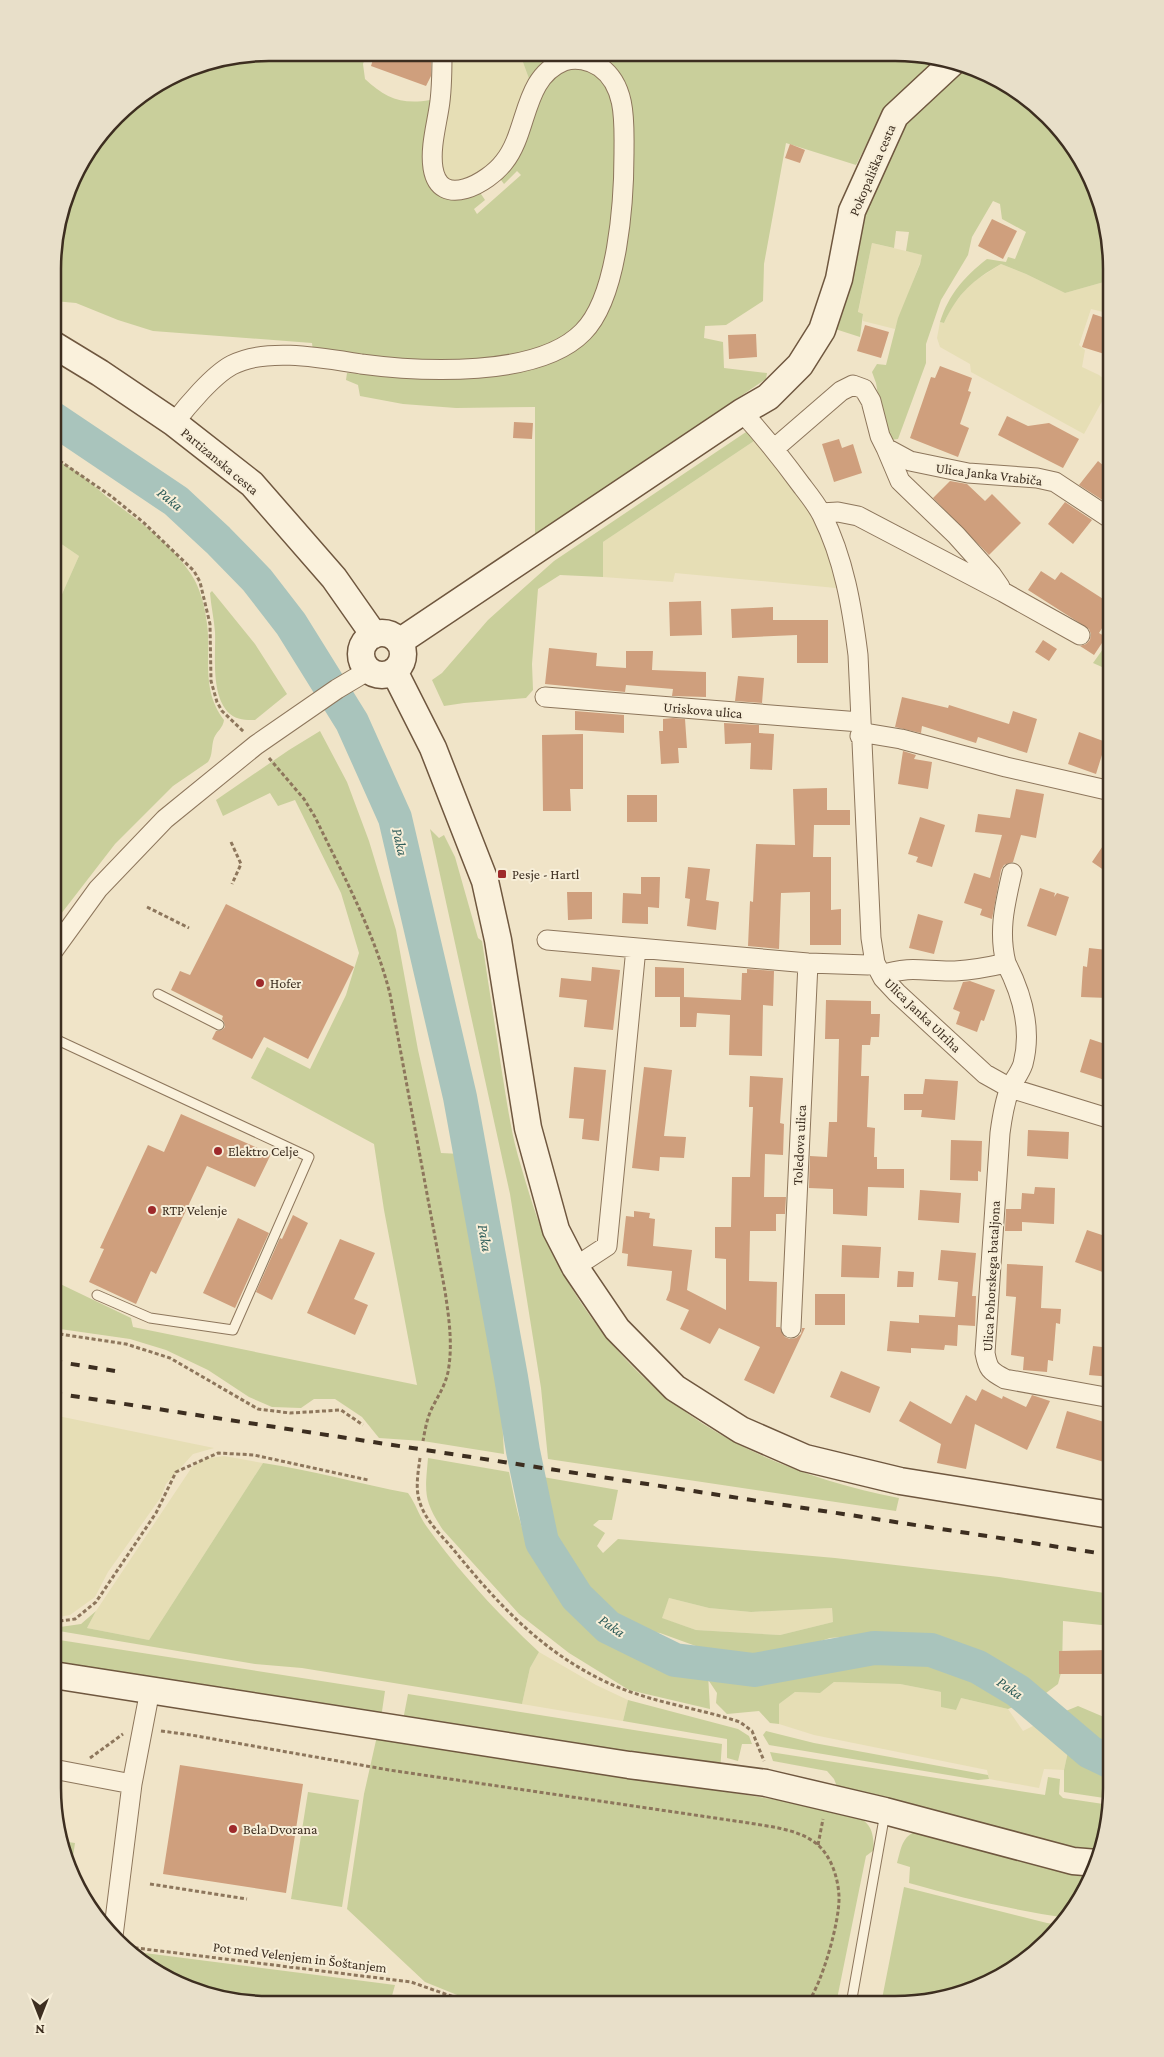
<svg xmlns="http://www.w3.org/2000/svg" width="1164" height="2057" font-family="'Crimson Pro',serif">
  <style>
    .farmland { fill: #e6deb5 }
    .green { fill: #c9cf9b; fill-rule: evenodd }
    .lines { fill: none; stroke-linecap: round; stroke-linejoin: round }
    .river { stroke: #a9c4bc; stroke-width: 34 }
    .building { fill: #cf9f7d }
    .lane-casing { stroke: #8d765c; stroke-width: 11 }
    .street-casing { stroke: #8d765c; stroke-width: 21 }
    .secondary-casing { stroke: #6f573f; stroke-width: 29 }
    .path { stroke: #8d765c; stroke-width: 3; stroke-dasharray: 4 2.5; stroke-linecap: butt }
    .lane { stroke: #faf1dc; stroke-width: 9 }
    .street { stroke: #faf1dc; stroke-width: 19 }
    .secondary { stroke: #faf1dc; stroke-width: 26 }
    .rail { stroke: #3d2e20; stroke-width: 4; stroke-dasharray: 9 9; stroke-linecap: butt }
    .poi-dot { fill: #9e2a2b; stroke: #f7eed8; stroke-width: 2 }
    .labels { text-anchor: middle; dominant-baseline: central; stroke-width: 4; stroke-linejoin: round; paint-order: stroke }
    .street-label { font-size: 14px; fill: #3d2e20; stroke: #f7eed8 }
    .poi-label { font-size: 14px; fill: #3d2e20; stroke: #f7eed8; text-anchor: start }
    .water-label { font-size: 15px; font-style: italic; fill: #2f5d5a; stroke: #f7eed8 }
    .rim { fill: none; stroke: #3d2e20; stroke-width: 2.5 }
  </style>
  <rect width="100%" height="100%" fill="#f0e4c8"/>
  <path class="farmland" d="M448,54h72l12,33 -32,74 -32,24 -24,-5 -6,-40z
    M872,243l51,12 -28,74 -32,-8v-7l-5,-1z
    M1001,264l25,10 39,19 46,-13v34l-20,-5 -12,36 6,5 -3,17 17,8 12,10 -27,49 -113,-62 -1,-8 -30,-17 -3,-9 3,-16 4,1 7,-15 14,-18 11,-10z
    M757,439l31,35 39,67 12,42 -3,5 -161,-15 -2,9 -70,-5v-35z
    M54,539l25,17 -25,56z
    M53,1415l161,33 -21,6 -27,30 -5,13 -53,75 -13,25 -25,18 -17,3z
    M224,1456l39,7 -114,177 -62,-12 9,-17 96,-144 12,-8z
    M669,1598l40,10 42,4 81,-4 1,14 -53,13 -84,-5 -35,-12z
    M539,1652l57,33 32,15 -5,21 -101,-17 8,-36z
    M834,1682l66,2 41,8v15l20,-9 47,11 15,22 18,-9 28,25 -5,23 -20,-1 -5,19 -50,-9 -2,-9 -173,-35 -35,-11v-20l16,-12 25,1z"/>
  <path class="green" d="M270,53h93l3,2 -3,9 2,15c20,19 37,26 65,21l7,4 -10,68 52,19 6,9 -11,9 3,5 44,-39 -4,-4 -13,13 -6,-8 41,-86 30,-27 38,15 14,66 -17,139 -26,50 -74,27h-190l-2,-17 -159,-12 -35,-11 -42,-17 -22,-2v-59l21,-69 51,-66 61,-38z
    M520,54l419,3 -59,61 -24,47 -70,-22 -22,121 -1,37 -37,24 -21,1 -1,12 19,4 1,26 43,5 -1,6 -134,91 -97,69v-132l-79,1 -53,-4 -43,-8 -2,-11 -12,-5 1,-7 83,5 128,-21 48,-53 19,-210 -37,-39 -56,32z
    M958,64l32,11 47,31 38,43 25,51 11,70v10l-46,13 -39,-19 -25,-10c-28,16 -43,29 -57,59l-4,-1c9,-28 24,-45 47,-63l19,3 2,-5 7,2 11,-27 -24,-13 -2,-15 -7,-3 -21,36 -4,18 -27,45 -15,44v19l-28,76 -7,1 -6,-5 -9,-52 -4,-11 5,-8 9,1 12,-47 22,-54 2,-9 -16,-4 3,-19 -13,-1 -2,17 -22,-5 -14,69 5,2 -3,23 -28,-9 36,-127 23,-61z
    M749,430l8,9 -154,103v35l-43,-2 -22,14 -6,75 1,26 -7,8 -62,5 -20,3 -12,-26 10,-7 46,-53 66,-59z
    M54,459c7,4 14,7 20,11 12,8 22,18 33,27 29,22 63,45 84,77 8,12 13,29 15,43 7,37 -7,70 18,103 -1,8 -7,11 -10,18 -3,9 -1,17 -6,24l-35,24 -58,58 -61,79v-311l25,-56 -25,-17z
    M212,591l43,53 32,50 -32,26c-9,0 -18,0 -25,-6 -20,-18 -14,-59 -15,-82 -1,-13 -4,-26 -5,-39z
    M1111,638v33l-18,-8z
    M320,731l27,51 22,59 27,89 22,120 23,103 20,1 40,244 3,56 -81,-13 -44,-3 -17,-21 -27,-18h-21l-13,9 -29,-1 -23,-10 -41,-27 -42,-20 -36,-11 -77,-11v-52l2,1 -1,4 77,37 2,9 284,58 -33,-175 -10,-66 -123,-66 16,-31 43,22 36,-74 13,-42 -18,-60 -46,-93 -17,6 -8,-13 -47,23 -7,-16 73,-50z
    M430,829l9,9 5,-3 11,22 23,81 4,3c6,42 13,83 19,125 5,30 9,61 17,90 10,34 20,70 36,101 75,143 190,210 345,241l-3,13 -348,-52 -7,-71 -31,-194z
    M428,1458l81,14c5,24 9,50 20,73 17,37 66,91 102,110 24,13 50,18 77,19l2,35 -81,-19 -60,-37 -50,-39 -76,-84c-20,-30 -18,-37 -15,-72z
    M263,1463c49,7 97,21 145,30 8,11 11,23 19,34 33,46 71,87 112,125l-9,16 -8,36 -220,-36 -47,-4 -202,-34v-2l28,-4 15,-13 -9,17 62,12z
    M537,1476l81,14 -6,30h-13l-6,5 12,8 -8,13 6,7 15,-14 217,19 164,19 112,17v32l-48,-5 -1,48 -4,15 -16,12 -66,-44 -32,-11 -68,-7 -46,4 -30,10 -74,9 -66,-24 -23,-3 -21,-12 -31,-29 -20,-29 -12,-27 -12,-38zM669,1598l40,10 42,4 81,-4 1,14 -53,13 -84,-5 -34,-12z
    M53,1639l332,52 -4,27 -328,-55z
    M887,1656c13,1 29,0 43,3 33,7 62,26 91,45l-13,5 -47,-11 -5,12 -15,-3v-15l-41,-8 -66,-2 -14,11 -25,-1 -16,12v20l-9,-1 -11,-12 -32,3 -11,-11 1,-10 -8,-12 43,2 54,-7 49,-16z
    M408,1694l314,50 -2,27 -317,-51z
    M628,1700l110,29 11,7 3,8h-10l-4,17 -11,-3v-19l-104,-18z
    M1078,1706l33,14v31l-24,-13 -26,-25z
    M766,1731l48,12 174,32 1,4 -11,1 -209,-35 -6,-10z
    M377,1736l476,76c18,13 20,16 21,38l-8,6 -30,148 -359,-1 -52,-21 -78,-73 17,-115z
    M1069,1747l12,11 30,14v27l-47,-7v-22z
    M770,1752l275,43 3,-18 12,2 -1,15 4,4 47,7 -10,46h-7l-62,-11 -67,-22 -66,-18 -60,-11 -4,-10 -7,-8 -54,-10z
    M308,1792l51,8 -17,107 -51,-8z
    M918,1831l140,40 34,4 -25,43c-54,-8 -106,-20 -158,-35l1,-16 -13,-4c4,-14 5,-28 21,-32z
    M61,1841l14,2 -4,27 -7,-13z
    M904,1887l143,36 13,2 -45,43 -51,25 -70,11h-13z
    M129,1951l266,34 -5,18h-149l-55,-15 -49,-29z"/>
  <g class="lines">
    <path class="river" d="M54,419l122,82 42,39 39,40 34,44 61,98 43,96 65,279 51,280 12,74 19,91 35,55 31,30 67,33 79,10 120,-22 57,2 47,17 40,24 72,61 21,10"/>
  </g>
  <path class="building" d="M375,53l56,1v22l-5,10 -55,-20z
    M790,144l15,6 -5,13 -15,-5z
    M992,219l25,12 -14,28 -25,-13z
    M1093,314l18,6v36l-29,-9z
    M865,325l24,7 -8,26 -24,-7z
    M756,334l1,23 -28,2 -1,-24z
    M940,366l32,12 -4,13 3,1 -11,32 9,4 -11,29 -48,-19 21,-61 4,1z
    M1007,416l21,10 21,-3 30,16 -16,29 -65,-33z
    M514,422l19,1 -1,16 -19,-1z
    M839,439l3,9 11,-4 9,29 -28,9 -12,-38z
    M1098,461l13,11v25l-4,6 -28,-18z
    M950,481l17,3 18,17 7,-7 29,29 -32,32 -56,-57z
    M1065,502l27,18 -19,24 -25,-20z
    M1041,571l14,9 6,-8 50,32v10l-12,19 7,4 -12,18 -14,-9 6,-2 4,-4 1,-6 -2,-5 -61,-39z
    M701,601l1,34 -32,1 -1,-34z
    M773,607v13h55v43h-31v-28l-65,3 -1,-29z
    M1043,640l14,9 -8,12 -14,-9z
    M549,648l48,5 -1,13 30,2v-17h27l-1,19 54,2v25l-34,-1 1,-7 -47,-4 -1,7 -80,-8z
    M738,676l26,2 -2,25 -27,-2z
    M902,697l46,11 1,-3 60,19 4,-13 24,8 -10,34 -49,-16 -2,6 -54,-17 -1,7 -26,-6z
    M575,711l49,4v18l-49,-3z
    M673,718l12,1 2,29h-9l1,15 -18,1 -2,-33h4v-12z
    M724,723l35,2v8l15,1 -2,36 -22,-1 1,-26 -26,1z
    M1079,732l27,10 -10,32 -28,-10z
    M583,734v55h-13l1,22h-28l-1,-76z
    M903,751l13,4 -2,4 18,3 -4,27 -30,-5z
    M827,788v22h23v15h-36l-1,32h18v53l10,-1v36h-31v-53l-29,1 -2,56 -31,-3 2,-45 3,1 3,-58 39,1 -2,-56z
    M1016,789l28,5 -8,44 -15,-3 -8,27 -9,3 -3,5 -9,49 -12,-4 2,-6 -18,-6 10,-30 16,5 12,-43 -27,-3 3,-18 32,4z
    M627,795h30v27h-30z
    M920,817l25,8 -13,42 -16,-5 2,-5 -10,-3z
    M1111,834v41l-19,-13z
    M688,867l22,2 -4,31 13,2 -3,28 -29,-4 3,-27 -5,-1z
    M641,877h19l-1,31 -11,-1v17l-26,-1 1,-30 18,1z
    M1040,888l15,5 -1,4 3,-4 12,4 -13,39 -29,-10z
    M567,892h25v27l-24,1z
    M226,904l128,63 -46,92 -44,-22 -12,22 -40,-20 4,-8 6,-1 3,-3 -1,-5 -2,-3 1,-3 -52,-26 9,-19 10,4z
    M918,914l25,7 -9,33 -25,-6z
    M1089,948l18,2 -2,18h5l-2,30 -27,-1 2,-31 4,1z
    M592,967l28,3 -7,60 -29,-3 3,-27 -28,-3 2,-19 30,3z
    M655,967l29,1v29l57,3 1,-27h5v-4l27,2 -1,35 -10,-1 -1,51 -33,-1 1,-40 -33,-2 -1,14h-16v-30h-25z
    M970,981l25,9 -11,31 -3,-1 -4,12 -21,-8 4,-12 -7,-3 10,-27z
    M826,1000l45,1v13h9l-1,23h-8l-1,8h-8l-1,31h8l-2,51 8,1 -1,29h3v12h27v19l-36,-1 -1,29 -34,-2v-25l-24,-1 1,-32 17,1 2,-35h8l2,-83h-14z
    M1090,1039l21,7v36l-31,-10z
    M574,1067l32,3 -7,71 -17,-2 2,-20 -15,-1z
    M644,1067l28,3 -8,66 22,1 -2,21 -24,-1 -1,14 -27,-3z
    M750,1076l33,2 -3,45 4,1 -1,31 -18,-1 -1,43h22l-1,17h-9v17h-26l-1,50 28,1 -1,45h4l5,10 5,2 6,-1 5,-4 1,-6h3l-31,66 -30,-14 16,-33 -41,-19 -9,16 -30,-15 9,-19 -23,-10 4,-10 2,-19 -45,-5 1,-12 -6,-1 4,-37 8,1v-6l16,2 -1,5 6,1 -2,27 39,4 -5,40 39,20v-51l-11,-1v-31h16l1,-50h18l3,-70h-4z
    M925,1079l33,2 -3,39 -34,-3 1,-7h-18v-16h19z
    M181,1114l90,40 -16,33 -48,-21 -51,108 -5,-3 -15,33 -47,-22 15,-33 -4,-1 48,-103 16,7z
    M1028,1130l41,2 -1,27 -41,-3z
    M951,1140l31,1 -1,31 -3,-1v10l-28,-1z
    M1035,1187l20,1 -1,36 -32,-2v9h-17l1,-22h15l1,-16 12,1z
    M920,1190l41,3 -2,30 -41,-3z
    M293,1215l15,8 -36,77 -16,-8 24,-54 2,1z
    M238,1218l31,15 -34,75 -32,-15z
    M1087,1230l24,8v37l-36,-13z
    M340,1239l35,14 -21,46 14,6 -13,30 -48,-22z
    M842,1245l39,2 -2,31 -38,-1z
    M941,1250l35,3 -4,43h4l-1,30 -17,-1 -1,21 -12,-1 -1,5 -33,-2v5l-24,-2 3,-30 29,2v-8l36,2 3,-35 -20,-2z
    M1007,1264l36,2 -2,42 20,1 -1,15 -4,-1 -3,38 -5,-1 -1,12 -24,-2 1,-13 -13,-2 5,-58 -10,-1z
    M898,1271l16,1 -1,15h-16z
    M815,1294h30v31h-30z
    M1093,1346l18,2v29l-22,-2z
    M841,1371l39,16 -10,26 -40,-16z
    M982,1389l20,10 1,-3 23,11 6,-12 18,6 -23,49 -52,-26 -9,45 -29,-6 4,-19 -42,-23 11,-20 41,23 15,-29 10,6z
    M1067,1411l44,13v40l-55,-16z
    M1110,1650v24h-51v-23z
    M180,1765l123,19 -17,109 -123,-19z"/>
  <g class="lines">
    <g class="lane-casing">
      <path id="lane" d="M158,994l61,31
        M53,1038l256,119 -76,173 -83,-12 -53,-23
        M851,2004l34,-191"/>
    </g>
    <g class="street-casing">
      <path id="street" d="M742,412c22,24 41,48 60,74 7,9 15,19 20,29 22,44 30,92 36,140l13,283 4,25 8,15 14,15 88,81 25,14 101,31
        M174,423c13,-17 39,-48 58,-58 35,-18 91,-7 129,-1 60,8 177,14 222,-32 35,-35 41,-131 41,-179 0,-29 3,-67 -24,-86 -10,-7 -24,-10 -36,-6 -42,17 -35,70 -60,101 -15,20 -64,49 -71,6 -3,-19 3,-41 6,-60 3,-17 3,-36 3,-54
        M775,448l66,-57 12,-6 11,4 7,12 9,35 6,12 24,13 58,12 69,5 18,4 56,37
        M886,448l14,33 56,54 35,39 9,13
        M821,513l17,-1 20,4 145,76 77,43
        M545,697l315,25
        M860,736l11,-2 30,5 105,28 105,24
        M547,940l261,23 60,2 7,-2
        M53,951l45,-62 67,-70 91,-74 81,-56 32,-19
        M1006,963c-8,-32 -1,-59 6,-90
        M882,975c28,-10 45,-3 73,-4 17,-1 34,-4 51,-8 16,31 26,67 17,101 -3,9 -9,16 -13,24 -6,15 -8,30 -10,45l-15,220c3,16 5,18 20,26l106,19
        M575,1267l32,-21 29,-298
        M791,1328l17,-365
        M53,1769l79,15
        M113,1936l19,-152 18,-94"/>
    </g>
    <g class="secondary-casing">
      <path id="secondary" d="M54,345l46,28 74,50 78,61 82,94 40,57
        M361 654a21 21 0 1 1 42 0a21 21 0 1 1-42 0Z
        M399,642l343,-230 26,-15 32,-32 22,-35 17,-51 13,-68 43,-95 58,-54
        M394,671l39,77 52,133 13,59 30,188 28,102 19,37 42,62 58,59 66,42 64,28 95,23 211,34
        M53,1675l576,90 137,18 119,28 188,50 24,2"/>
    </g>
    <path class="path" d="M54,457l57,39 32,26 51,49 6,11 10,42 1,57 6,21 5,9 22,21
      M269,758l35,41 11,18c28,58 59,114 75,177l55,297c4,27 8,54 3,81 -3,14 -10,24 -16,36 -5,10 -7,22 -9,33
      M231,842l10,22 -9,20
      M147,907l42,21
      M53,1333l73,11 44,14 88,51 32,4 51,-3 22,15
      M420,1458c-2,15 -5,31 0,45 6,18 21,32 33,46 44,54 86,100 149,131 44,22 93,27 138,42l12,9 12,30
      M53,1622l22,-3 21,-17 60,-89 20,-41 42,-19 36,2 114,25
      M161,1731l30,4 198,35 360,53c23,4 49,6 68,21 14,12 21,33 22,52 1,25 -17,88 -32,108
      M90,1758l33,-24
      M818,1845l5,-26
      M150,1884l97,15
      M128,1947l283,35 60,21"/>
    <use href="#lane" class="lane"/>
    <use href="#street" class="street"/>
    <use href="#secondary" class="secondary"/>
    <path class="rail" d="M53,1361l62,10
      M53,1393l1058,162"/>
  </g>
  <g class="poi-dot">
    <rect x="497" y="869" width="10" height="10" rx="2.5"/>
    <circle cx="260" cy="983" r="5"/>
    <circle cx="218" cy="1151" r="5"/>
    <circle cx="152" cy="1210" r="5"/>
    <circle cx="233" cy="1829" r="5"/>
  </g>
  <g class="labels">
    <g class="street-label">
      <text transform="translate(872 170) rotate(-67)">Pokopališka cesta</text>
      <text transform="translate(220 461) rotate(40)">Partizanska cesta</text>
      <text transform="translate(989 474) rotate(7)">Ulica Janka Vrabiča</text>
      <text transform="translate(703 710) rotate(5)">Uriskova ulica</text>
      <text transform="translate(923 1015) rotate(44)">Ulica Janka Ulriha</text>
      <text transform="translate(799 1145) rotate(-87)">Toledova ulica</text>
      <text transform="translate(991 1276) rotate(-87)">Ulica Pohorskega bataljona</text>
      <text transform="translate(300 1957) rotate(7)">Pot med Velenjem in Šoštanjem</text>
    </g>
    <g class="poi-label">
      <text x="512" y="874">Pesje - Hartl</text>
      <text x="270" y="983">Hofer</text>
      <text x="228" y="1151">Elektro Celje</text>
      <text x="162" y="1210">RTP Velenje</text>
      <text x="243" y="1829">Bela Dvorana</text>
    </g>
    <g class="water-label">
      <text transform="translate(170 499) rotate(38)">Paka</text>
      <text transform="translate(400 842) rotate(77)">Paka</text>
      <text transform="translate(485 1238) rotate(80)">Paka</text>
      <text transform="translate(612 1626) rotate(34)">Paka</text>
      <text transform="translate(1010 1688) rotate(34)">Paka</text>
    </g>
  </g>
  <path d="M0 0H1164V2057H0ZM269 61H895A208 208 0 0 1 1103 269V1788A208 208 0 0 1 895 1996H269A208 208 0 0 1 61 1788V269A208 208 0 0 1 269 61Z" fill="#e8dfc9" fill-rule="evenodd"/>
  <path class="rim" d="M269 61H895A208 208 0 0 1 1103 269V1788A208 208 0 0 1 895 1996H269A208 208 0 0 1 61 1788V269A208 208 0 0 1 269 61Z"/>
  <g transform="translate(40 2017) rotate(180)" stroke="#f7eed8" stroke-width="4" paint-order="stroke">
  <path d="M0-4L9 19L0 12L-9 19Z" fill="#3d2e20"/>
  <text y="-8" font-size="14" font-weight="bold" text-anchor="middle" fill="#3d2e20">N</text>
  </g>
</svg>
